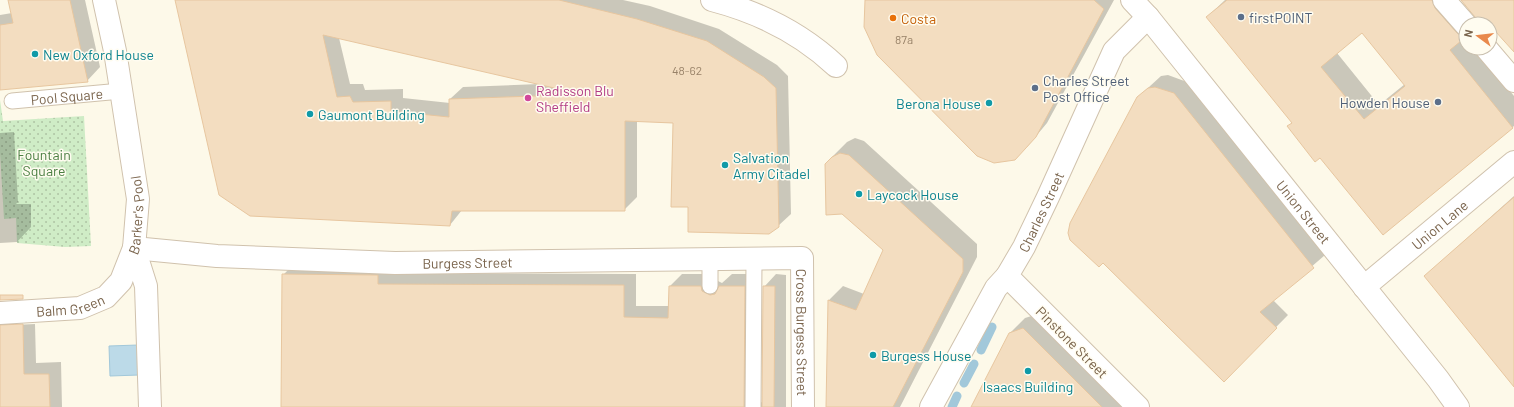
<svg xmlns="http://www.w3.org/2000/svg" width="1514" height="407" font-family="Barlow,sans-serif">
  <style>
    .park { fill: url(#park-dots) }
    .water { fill: #bcdae8; stroke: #a2c8da }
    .shadow { fill: #0003; fill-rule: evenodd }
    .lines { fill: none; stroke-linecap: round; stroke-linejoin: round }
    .stream { stroke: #a2c8da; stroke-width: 9 }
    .building { fill: #f3ddc0; stroke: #e7c69f; fill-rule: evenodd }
    .service-casing { stroke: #d0c2ad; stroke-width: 17 }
    .pedestrian-casing { stroke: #d0c2ad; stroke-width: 24 }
    .minor-casing { stroke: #d0c2ad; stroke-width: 24 }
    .service { stroke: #fff; stroke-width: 15 }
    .pedestrian { stroke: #fff; stroke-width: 22 }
    .minor { stroke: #fff; stroke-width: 22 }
    .service-dot { fill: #5c6f8a; stroke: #fffcf0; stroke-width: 1.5 }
    .food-dot { fill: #e8710a; stroke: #fffcf0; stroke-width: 1.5 }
    .culture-dot { fill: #0f9aa8; stroke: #fffcf0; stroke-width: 1.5 }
    .hotel-dot { fill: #d1479c; stroke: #fffcf0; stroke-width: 1.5 }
    .labels { text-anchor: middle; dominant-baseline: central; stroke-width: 3; stroke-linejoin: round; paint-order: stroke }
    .number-label { font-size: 12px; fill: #988268 }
    .service-label { font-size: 14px; fill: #4e5e75; stroke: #fffcf0; text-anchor: start }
    .food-label { font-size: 14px; fill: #c56008; stroke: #fffcf0; text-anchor: start }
    .culture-label { font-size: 14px; fill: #0d838f; stroke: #fffcf0; text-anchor: start }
    .hotel-label { font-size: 14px; fill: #b23c85; stroke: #fffcf0; text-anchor: start }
    .street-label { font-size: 14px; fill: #79634b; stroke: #fffcf0 }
    .park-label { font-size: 14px; fill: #4b7f42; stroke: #fffcf0 }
  </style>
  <defs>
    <pattern id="park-dots" width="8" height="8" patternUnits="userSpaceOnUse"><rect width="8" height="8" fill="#cfecc6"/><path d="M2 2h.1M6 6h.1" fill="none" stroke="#adc3a3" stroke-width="1.8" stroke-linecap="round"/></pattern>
  </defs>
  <rect width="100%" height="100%" fill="#fdf9e9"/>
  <path class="park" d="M0,100l3,21 81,-5 7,130 -26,1 -48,-4 -1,-25 -12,1 -4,-66z"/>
  <path class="water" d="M138,345l1,30 -29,1 -1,-30z"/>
  <path class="shadow" d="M9,0h76l15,67 -13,14 -87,8v-74l12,-2z
    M177,0h446l27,6 69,23 58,36 11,11 3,138 -13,12 -89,-20 -15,-83 -37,-2v76l-13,13h-162l-12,15zM339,38l200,46 -76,3 -13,12v4l-47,-5v-9l-38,1 -2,-6h-13z
    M866,0h248l-67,123 -20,24z
    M1225,0h231l16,18 5,3 -1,-5 -14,-16h52v51l-28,-32 -6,5h-14l-1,12 1,12h9l39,48v30l-131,108 -63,-78 -32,-29 5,-5 -86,-105zM1362,32l43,52 -26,21 -42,-52z
    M1168,75l19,7 138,173 -52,45 15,15 -64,65 -87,-282 24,-22z
    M14,132l4,70 -2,2h15v23l-14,15 -17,1v-110z
    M855,138l9,3 113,103v13l-77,150h-73l2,-107 14,-14 21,8 20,-45 -52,-92 15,-15z
    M1514,196v190l-89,-110z
    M295,263l94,10 247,1v32h33l1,-20 12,-12h31l1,5 8,4 10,-9h24l1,126 6,3 1,-116 12,-13 10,1v132h-504l1,-132z
    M1038,314l94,93h-160l38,-74 15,-15z
    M0,321h14v4l21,-1 1,39 25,-1 1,45h-62z"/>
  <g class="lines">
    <path class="stream" d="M981,350l11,-23
      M964,383l10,-19
      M952,407l5,-11"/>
  </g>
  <path class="building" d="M8,0h62l18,82 -88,8v-65l13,-2z
    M175,0h384l78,19 70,22 57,36 12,11 3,139 -10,7 -81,-2v-25h-17l2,-84 -48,-2v90h-173l-2,15 -200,-10 -31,-21zM323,35l240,55v5l-114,4v18l-58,-6v-10l-38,1 -3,-6 -13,1z
    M865,0h229l10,9 -68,128 -21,23 -21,3 -17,-7 -100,-101 -13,-28z
    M1227,0h205l3,8 22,25 9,4 -16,13 63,78 -130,107 -63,-77 -5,4 -28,-36 5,-3 -86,-106zM1362,33l43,53 -41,33 -43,-52z
    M1461,0h53v52l-28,-31 -4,3h-4l-3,-7z
    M1155,87l19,6 140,175 -54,44 17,16 -53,54 -121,-119 -4,4 -29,-27 -2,-7 2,-10 67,-126 11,-9z
    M840,153l9,2 114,104v13l-70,135h-67l2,-107 28,10 27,-60 -41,-36 -16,1 -1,-51 7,-7z
    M1514,197v190l-90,-111z
    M282,274l96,1v9l246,1v32l44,1 1,-32h32l1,5 8,4 5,-1 4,-8h26l-1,121h-463z
    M763,286h12l-1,121h-12z
    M0,295h23v4l-23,1z
    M23,324l1,50h25l1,33h-50v-82z
    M1023,328l79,79h-131l38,-74z"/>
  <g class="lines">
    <g class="service-casing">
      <g id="service">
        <path id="s1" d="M12,101l109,-10"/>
        <path d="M710,261v25"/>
        <path d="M753,407l1,-147"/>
      </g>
    </g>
    <g class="pedestrian-casing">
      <path id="pedestrian" d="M712,0c46,12 89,33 124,66
        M1132,0l16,17
        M134,248l12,38 4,121
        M931,407l65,-119 11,-12"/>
    </g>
    <g class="minor-casing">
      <g id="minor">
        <path d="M1444,0l22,25"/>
        <path d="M1486,48l28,33"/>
        <path id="s2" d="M134,248l83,8 178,7 407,-5 1,149"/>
        <path id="s3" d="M1364,287l150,-125"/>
        <path id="s4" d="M0,313l80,-5 26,-11 15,-16 13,-33 4,-49 -23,-148 -11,-51"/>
        <path id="s5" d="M1138,407l-131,-131 17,-29 24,-50 66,-146 34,-34 290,362 20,28"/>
      </g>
    </g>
    <use href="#service" class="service"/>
    <use href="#pedestrian" class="pedestrian"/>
    <use href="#minor" class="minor"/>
  </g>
  <g class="service-dot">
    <circle cx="1241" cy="17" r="4"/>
    <circle cx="1035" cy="88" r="4"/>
    <circle cx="1438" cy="102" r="4"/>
  </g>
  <circle class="food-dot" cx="893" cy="18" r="4"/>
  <g class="culture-dot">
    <circle cx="35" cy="54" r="4"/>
    <circle cx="989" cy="103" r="4"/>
    <circle cx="310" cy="114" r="4"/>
    <circle cx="725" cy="165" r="4"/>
    <circle cx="859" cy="194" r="4"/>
    <circle cx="873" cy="355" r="4"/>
    <circle cx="1028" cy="371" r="4"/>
  </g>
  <circle class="hotel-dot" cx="528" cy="98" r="4"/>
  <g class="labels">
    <g class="number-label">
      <text x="904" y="39">87a</text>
      <text x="687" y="70">48-62</text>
    </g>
    <g class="service-label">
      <text x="1249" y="17">firstPOINT</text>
      <text x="1043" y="80">Charles Street<tspan x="1043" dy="16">Post Office</tspan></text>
      <text x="1430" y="102" text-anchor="end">Howden House</text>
    </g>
    <g class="food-label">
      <text x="901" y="18">Costa</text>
    </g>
    <g class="culture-label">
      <text x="43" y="54">New Oxford House</text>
      <text x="981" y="103" text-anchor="end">Berona House</text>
      <text x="318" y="114">Gaumont Building</text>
      <text x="733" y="157">Salvation<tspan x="733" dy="16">Army Citadel</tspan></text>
      <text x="867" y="194">Laycock House</text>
      <text x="881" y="355">Burgess House</text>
      <text x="1028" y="386" text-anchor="middle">Isaacs Building</text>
    </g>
    <g class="hotel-label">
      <text x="536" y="90">Radisson Blu<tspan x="536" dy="16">Sheffield</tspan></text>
    </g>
    <g class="street-label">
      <text stroke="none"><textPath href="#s1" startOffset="55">Pool Square</textPath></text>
      <text stroke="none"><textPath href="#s5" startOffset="258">Charles Street</textPath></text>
      <text stroke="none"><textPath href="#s5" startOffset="732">Union Street</textPath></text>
      <text stroke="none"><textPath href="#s4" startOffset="199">Barker's Pool</textPath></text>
      <text stroke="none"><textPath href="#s3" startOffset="98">Union Lane</textPath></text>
      <text stroke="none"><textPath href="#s2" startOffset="334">Burgess Street</textPath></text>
      <text stroke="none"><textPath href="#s4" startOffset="71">Balm Green</textPath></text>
      <text stroke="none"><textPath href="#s2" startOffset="743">Cross Burgess Street</textPath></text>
      <text transform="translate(1072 342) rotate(45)">Pinstone Street</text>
    </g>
    <g class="park-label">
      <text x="44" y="154">Fountain<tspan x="44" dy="16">Square</tspan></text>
    </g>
  </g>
  <g transform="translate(1478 36) rotate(285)"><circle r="19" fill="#fffcf0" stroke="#c9bfae"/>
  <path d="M0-3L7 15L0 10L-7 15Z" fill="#e9894c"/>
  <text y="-6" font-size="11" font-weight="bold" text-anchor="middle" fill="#79634b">N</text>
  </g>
</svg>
